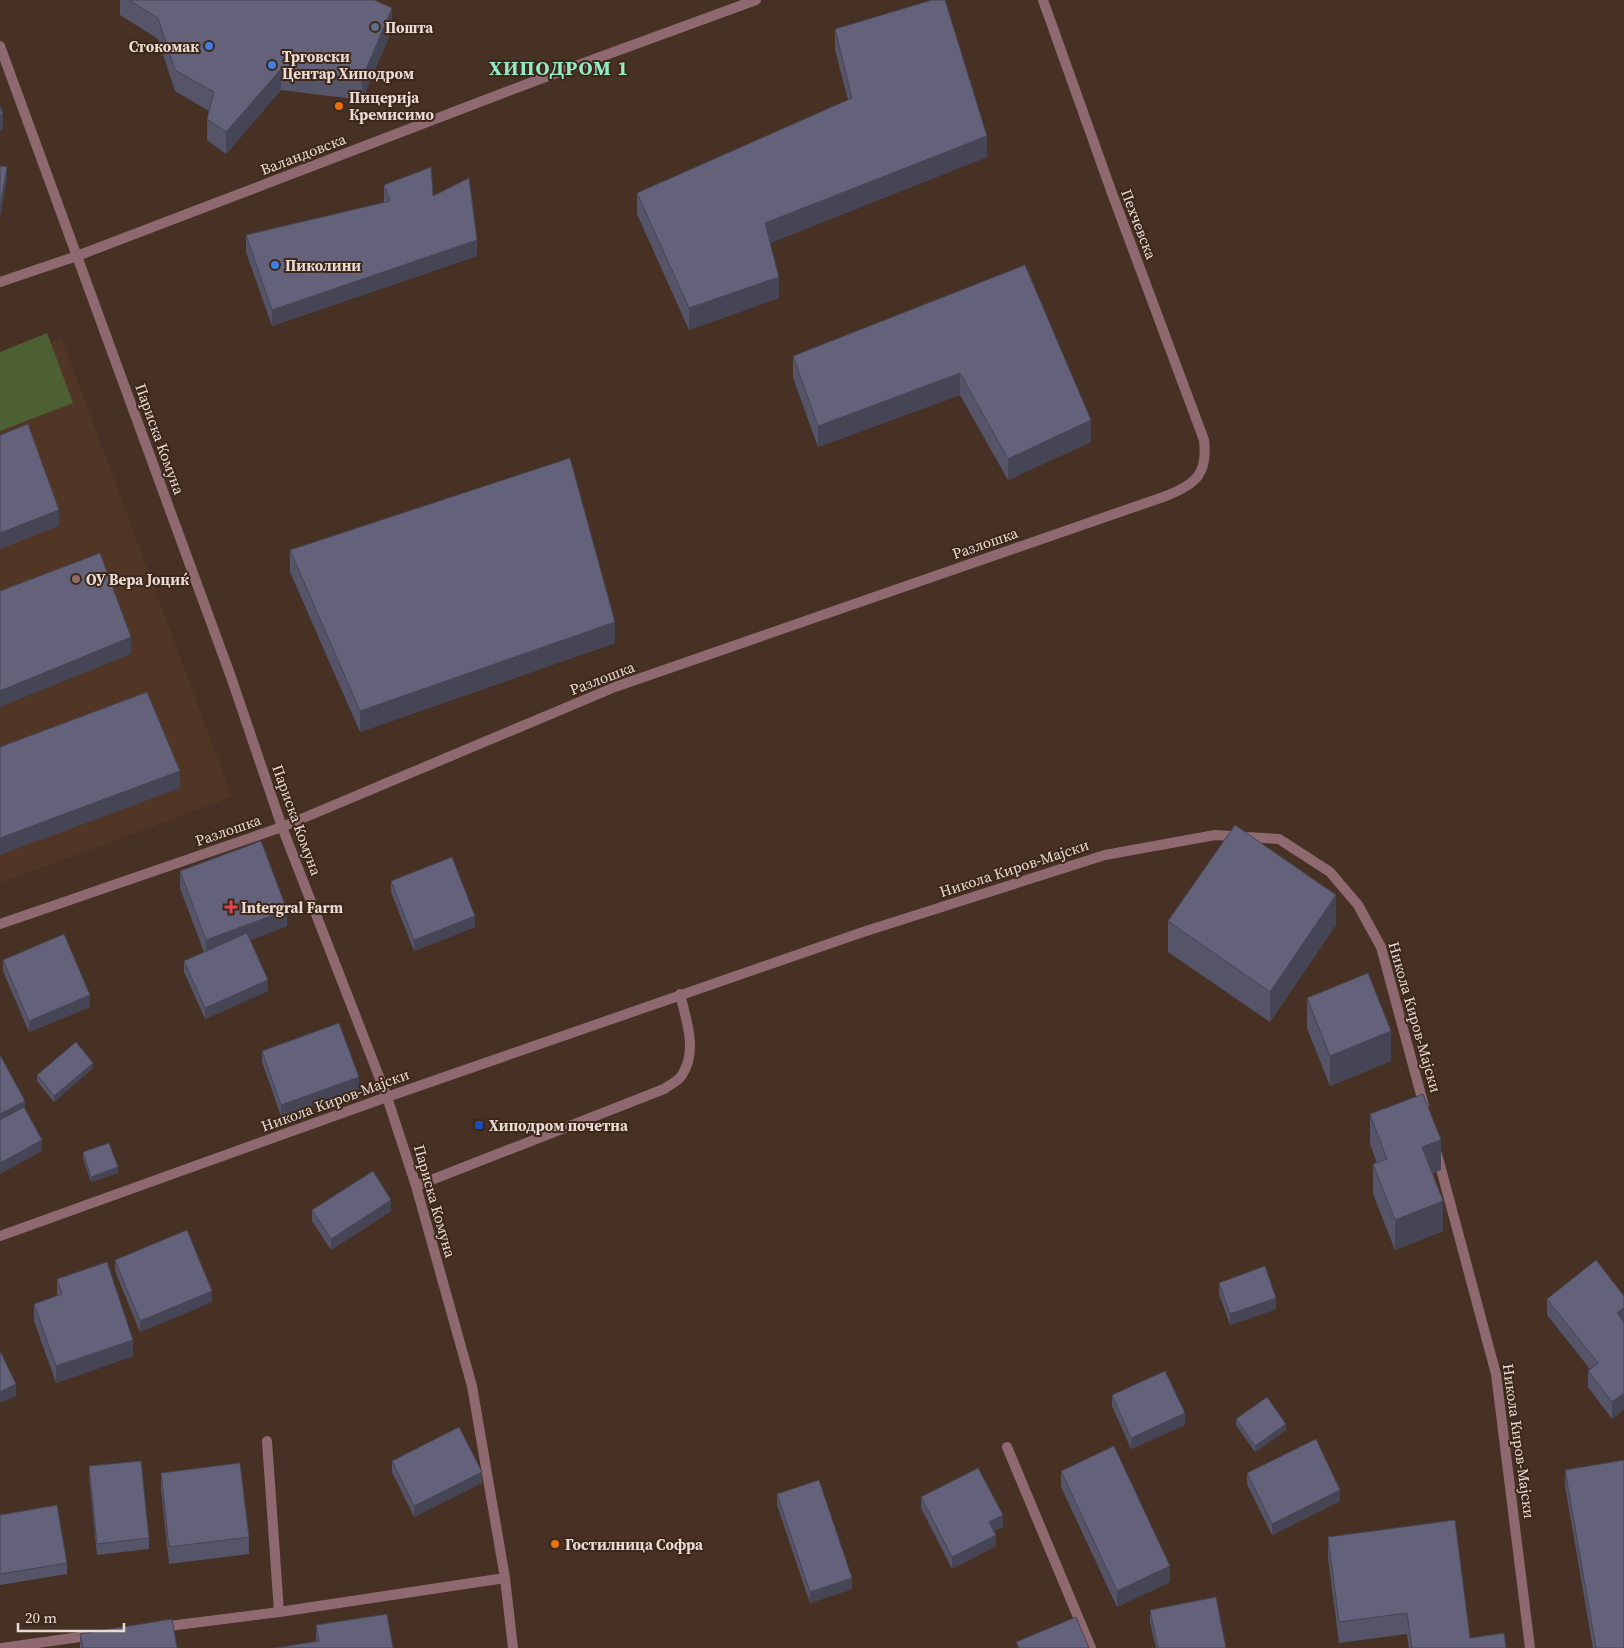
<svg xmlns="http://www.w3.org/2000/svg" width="1624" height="1648" font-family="'Source Serif 4',serif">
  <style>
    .built { fill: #523625 }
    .green { fill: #4c6034 }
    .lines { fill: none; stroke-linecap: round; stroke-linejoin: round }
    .lane { stroke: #8e6a70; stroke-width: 10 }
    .street { stroke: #8e6a70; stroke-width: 10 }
    .wall { fill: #555469 }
    .shaded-wall { fill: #454555 }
    .building { fill: #63627a; stroke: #454555 }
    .service-dot { fill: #5c6f8a; stroke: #3c271a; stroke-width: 2 }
    .shop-dot { fill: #3f7fe0; stroke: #3c271a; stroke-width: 2 }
    .food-dot { fill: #e8710a; stroke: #3c271a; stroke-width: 2 }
    .education-dot { fill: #8d6e63; stroke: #3c271a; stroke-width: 2 }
    .health-dot { fill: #e0444e; stroke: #3c271a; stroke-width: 2 }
    .transit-dot { fill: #1a4fb4; stroke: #3c271a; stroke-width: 2 }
    .labels { text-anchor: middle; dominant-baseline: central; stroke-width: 4; stroke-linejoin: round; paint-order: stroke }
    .poi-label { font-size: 15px; font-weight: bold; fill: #eadcd4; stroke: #3c271a; text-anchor: start }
    .street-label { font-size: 15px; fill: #eadcd4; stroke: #3c271a }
    .district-label { font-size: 20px; font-weight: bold; letter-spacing: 1px; fill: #93eac5; stroke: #3c271a }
  </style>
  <rect width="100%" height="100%" fill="#473124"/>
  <path class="built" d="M62,339l170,458 -232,86v-523z"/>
  <path class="green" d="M47,333l26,70 -73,28v-79z"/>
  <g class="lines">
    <path class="lane" d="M267,1441l12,171"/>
    <path class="street" d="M0,46l231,631 51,150 105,270 29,89 56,200 33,192 8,70
      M0,282l77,-26 463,-177 216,-79
      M0,924l282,-97 333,-140 551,-191c30,-12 42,-22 38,-56l-91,-244 -70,-196
      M1437,1154l59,220 34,274
      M416,1186l248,-97c5,-4 15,-8 18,-14 16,-24 4,-56 -2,-81
      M0,1236l387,-139 476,-165 242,-77 110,-20 64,4 51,33 28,33 23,42 43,159
      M1007,1447l84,201
      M161,1627l118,-15 226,-34
      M2,1648l92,-13"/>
  </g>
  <path class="wall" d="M120,0h254l18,30 -30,70 -81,-10 -55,64 -19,-14v-21l2,-8 -34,-20 -17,-52 -38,-24z
    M835,29l152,128 -217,86 9,55 -90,32 -52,-116v-21l211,-93 -13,-50z
    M384,185l49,11 44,60 -205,70 -26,-74v-17l138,-32z
    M1025,265l66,177 -83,38 -48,-85 -142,52 -25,-69v-22z
    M290,550l325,93 -255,89 -70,-160z
    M180,871l107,55 -37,14 18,51 -63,28 -21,-47v-11l20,-9 -24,-64z
    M391,881l84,46 -61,24 -23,-59z
    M1168,921l168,4 -66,97 -102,-70z
    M3,960l87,47 -61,25 -26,-61z
    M1307,998l84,63 -61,25 -23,-58z
    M262,1051l97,38 -78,27 -19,-54z
    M93,1068l-39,34 -17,-21v-6z
    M1370,1114l71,56 -8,3 10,58 -48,19 -22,-56v-30l4,-1 -7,-19z
    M83,1152l35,21 -27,9 -8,-24z
    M312,1210l79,1 -60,39 -19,-29z
    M115,1260l97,42 -72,30 -25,-61z
    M57,1279l76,77 -77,27 -22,-62v-17l23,-8z
    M1219,1283l57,26 -46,16 -11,-31z
    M1624,1296v113l-12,10 -24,-32v-16l2,-2 -43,-54v-16z
    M1112,1395l73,30 -54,24 -19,-43z
    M1236,1419l50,11 -31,22 -19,-27z
    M392,1461l90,22 -68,34 -22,-45z
    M89,1466l60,72v11l-52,6 -8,-78z
    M1565,1470l59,178h-31l-28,-162z
    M1061,1471l109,111 -53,25 -56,-120z
    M161,1473l88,64v17l-80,10 -8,-75z
    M1247,1473l93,28 -68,34 -25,-51z
    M777,1494l75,95 -42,14 -33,-98z
    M921,1497l82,30 -9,4 2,15 -44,23 -31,-61z
    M0,1515l67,48v11l-67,11z
    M1328,1537l142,101 36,10h-97l-2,-14 -68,9 -11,-85z
    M1150,1610l76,38h-70l-6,-26z
    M316,1625l77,23 -77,-7z
    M80,1634l97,14h-97z"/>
  <path class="shaded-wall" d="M392,8v22l-30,70v-21z
    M281,69v21l-55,64v-22z
    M3,114v16l-3,1v-16z
    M987,136v21l-222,88v-22z
    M7,167v11l-7,40v-11z
    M477,240v16l-205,70v-16z
    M779,277v21l-90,32v-22z
    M960,373v22l-142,52v-21z
    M1091,420v22l-83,38v-21z
    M59,510v16l-59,23v-16z
    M615,622v21l-255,89v-21z
    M131,637v17l-131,53v-16z
    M180,771v17l-180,67v-17z
    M1336,895v30l-66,97v-30z
    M287,910v16l-81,31v-17z
    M475,916v11l-61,24v-11z
    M268,980v11l-63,28v-11z
    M90,995v12l-61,25v-11z
    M1391,1031v30l-61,25v-30z
    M93,1063v5l-39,34v-6z
    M359,1077v12l-78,27v-11z
    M25,1101v11l-25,13v-11z
    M42,1140v11l-42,23v-11z
    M1441,1140v30l-19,7v-30z
    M118,1167v6l-27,9v-5z
    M391,1200v11l-60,39v-11z
    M1443,1201v30l-48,19v-30z
    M212,1291v11l-72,30v-11z
    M1276,1298v11l-46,16v-11z
    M1624,1308v16l-7,-11z
    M133,1340v16l-77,27v-17z
    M16,1384v12l-16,7v-11z
    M1624,1393v16l-12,10v-17z
    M1185,1413v12l-54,24v-11z
    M1286,1424v6l-31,22v-6z
    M482,1472v11l-68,34v-11z
    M1340,1490v11l-68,34v-11z
    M1003,1515v12l-14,6v-11z
    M996,1535v11l-44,23v-12z
    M1170,1566v16l-53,25v-16z
    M852,1578v11l-42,14v-11z"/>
  <path class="building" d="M129,0h245l18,8 -30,71 -81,-10 -55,63 -19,-13 7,-27 -39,-22 -17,-52z
    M932,0h13l42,136 -222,87 14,54 -90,31 -52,-115 215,-95 -17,-69z
    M0,106l3,8 -3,1z
    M0,166l7,1 -7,40z
    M431,167l2,29 36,-18 8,62 -205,70 -26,-75 144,-34 -6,-16z
    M1025,265l66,155 -83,39 -48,-86 -142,53 -25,-70z
    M28,424l31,86 -59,23v-98z
    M570,458l45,164 -255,89 -70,-161z
    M100,553l31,84 -131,54v-100z
    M147,692l33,79 -180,67v-91z
    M1235,825l101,70 -66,97 -102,-71z
    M261,841l26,69 -81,30 -26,-69z
    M452,857l23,59 -61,24 -23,-59z
    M247,933l21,47 -63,28 -21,-47z
    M64,934l26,61 -61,26 -26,-61z
    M1368,973l23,58 -61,25 -23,-58z
    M339,1023l20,54 -78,28 -19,-54z
    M76,1042l17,21 -39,33 -17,-21z
    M0,1055l25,46 -25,13z
    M1423,1094l18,46 -19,7 21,54 -48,19 -22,-56 14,-5 -17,-45z
    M24,1107l18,33 -42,23v-43z
    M109,1143l9,24 -27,10 -8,-25z
    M373,1171l18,29 -60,39 -19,-29z
    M187,1230l25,61 -72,30 -25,-61z
    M1596,1260l28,36v12l-7,5 7,9v71l-12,9 -24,-31 10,-8 -51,-64z
    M107,1262l26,78 -77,26 -22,-62 28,-10 -5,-15z
    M1265,1266l11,32 -46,16 -11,-31z
    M0,1351l16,33 -16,8z
    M1165,1371l20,42 -54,25 -19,-43z
    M1267,1397l19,27 -31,22 -19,-27z
    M459,1427l23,45 -68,34 -22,-45z
    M1316,1439l24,51 -68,34 -25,-51z
    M1114,1446l56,120 -53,25 -56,-120z
    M1624,1460v188h-28l-31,-178z
    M141,1461l8,77 -52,6 -8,-78z
    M240,1463l9,74 -80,10 -8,-74z
    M978,1468l25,47 -14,7 7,13 -44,22 -31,-60z
    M819,1480l33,98 -42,14 -33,-98z
    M57,1505l10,58 -67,11v-59z
    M1455,1520l15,118 34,-5 2,15h-94l-5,-35 -68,9 -11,-85z
    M1216,1597l10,51h-68l-8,-38z
    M387,1614l6,34h-118l44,-7 -3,-16z
    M1076,1617l13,31h-70l-3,-6z
    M172,1619l5,29h-94l-3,-14z"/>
  <circle class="service-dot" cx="375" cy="27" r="5"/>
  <g class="shop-dot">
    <circle cx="209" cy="46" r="5"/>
    <circle cx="272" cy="65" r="5"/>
    <circle cx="275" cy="265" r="5"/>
  </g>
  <g class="food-dot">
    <circle cx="339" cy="106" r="5"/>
    <circle cx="555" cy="1544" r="5"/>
  </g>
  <circle class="education-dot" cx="76" cy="579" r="5"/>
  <path class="health-dot" d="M228.5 899.5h5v5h5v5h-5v5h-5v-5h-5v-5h5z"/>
  <rect class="transit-dot" x="474" y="1120" width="10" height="10" rx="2.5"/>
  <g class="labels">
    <g class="poi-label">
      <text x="385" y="27">Пошта</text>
      <text x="199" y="46" text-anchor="end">Стокомак</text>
      <text x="282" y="56">Трговски<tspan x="282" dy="17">Центар Хиподром</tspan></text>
      <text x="349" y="97">Пицерија<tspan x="349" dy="17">Кремисимо</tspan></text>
      <text x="285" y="265">Пиколини</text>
      <text x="86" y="579">ОУ Вера Јоциќ</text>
      <text x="241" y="907">Intergral Farm</text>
      <text x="489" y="1125">Хиподром почетна</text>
      <text x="565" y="1544">Гостилница Софра</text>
    </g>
    <g class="street-label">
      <text transform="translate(303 154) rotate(-21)">Валандовска</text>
      <text transform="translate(1139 224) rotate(69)">Пехчевска</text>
      <text transform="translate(160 439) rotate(70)">Париска Комуна</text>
      <text transform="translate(985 543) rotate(-19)">Разлошка</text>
      <text transform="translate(602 678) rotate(-21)">Разлошка</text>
      <text transform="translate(297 820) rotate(70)">Париска Комуна</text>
      <text transform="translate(228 830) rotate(-19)">Разлошка</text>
      <text transform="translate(1014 868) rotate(-18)">Никола Киров-Мајски</text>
      <text transform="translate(1415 1017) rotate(74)">Никола Киров-Мајски</text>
      <text transform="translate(335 1100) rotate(-20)">Никола Киров-Мајски</text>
      <text transform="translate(435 1201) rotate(74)">Париска Комуна</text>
      <text transform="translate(1519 1441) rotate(82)">Никола Киров-Мајски</text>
    </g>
    <g class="district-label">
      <text x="559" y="68">ХИПОДРОМ 1</text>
    </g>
  </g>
  <path d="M18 1623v8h106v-8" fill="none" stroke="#eadcd4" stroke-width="2.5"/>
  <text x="25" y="1623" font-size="15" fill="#eadcd4" stroke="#3c271a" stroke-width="4" paint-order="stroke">20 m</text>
</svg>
